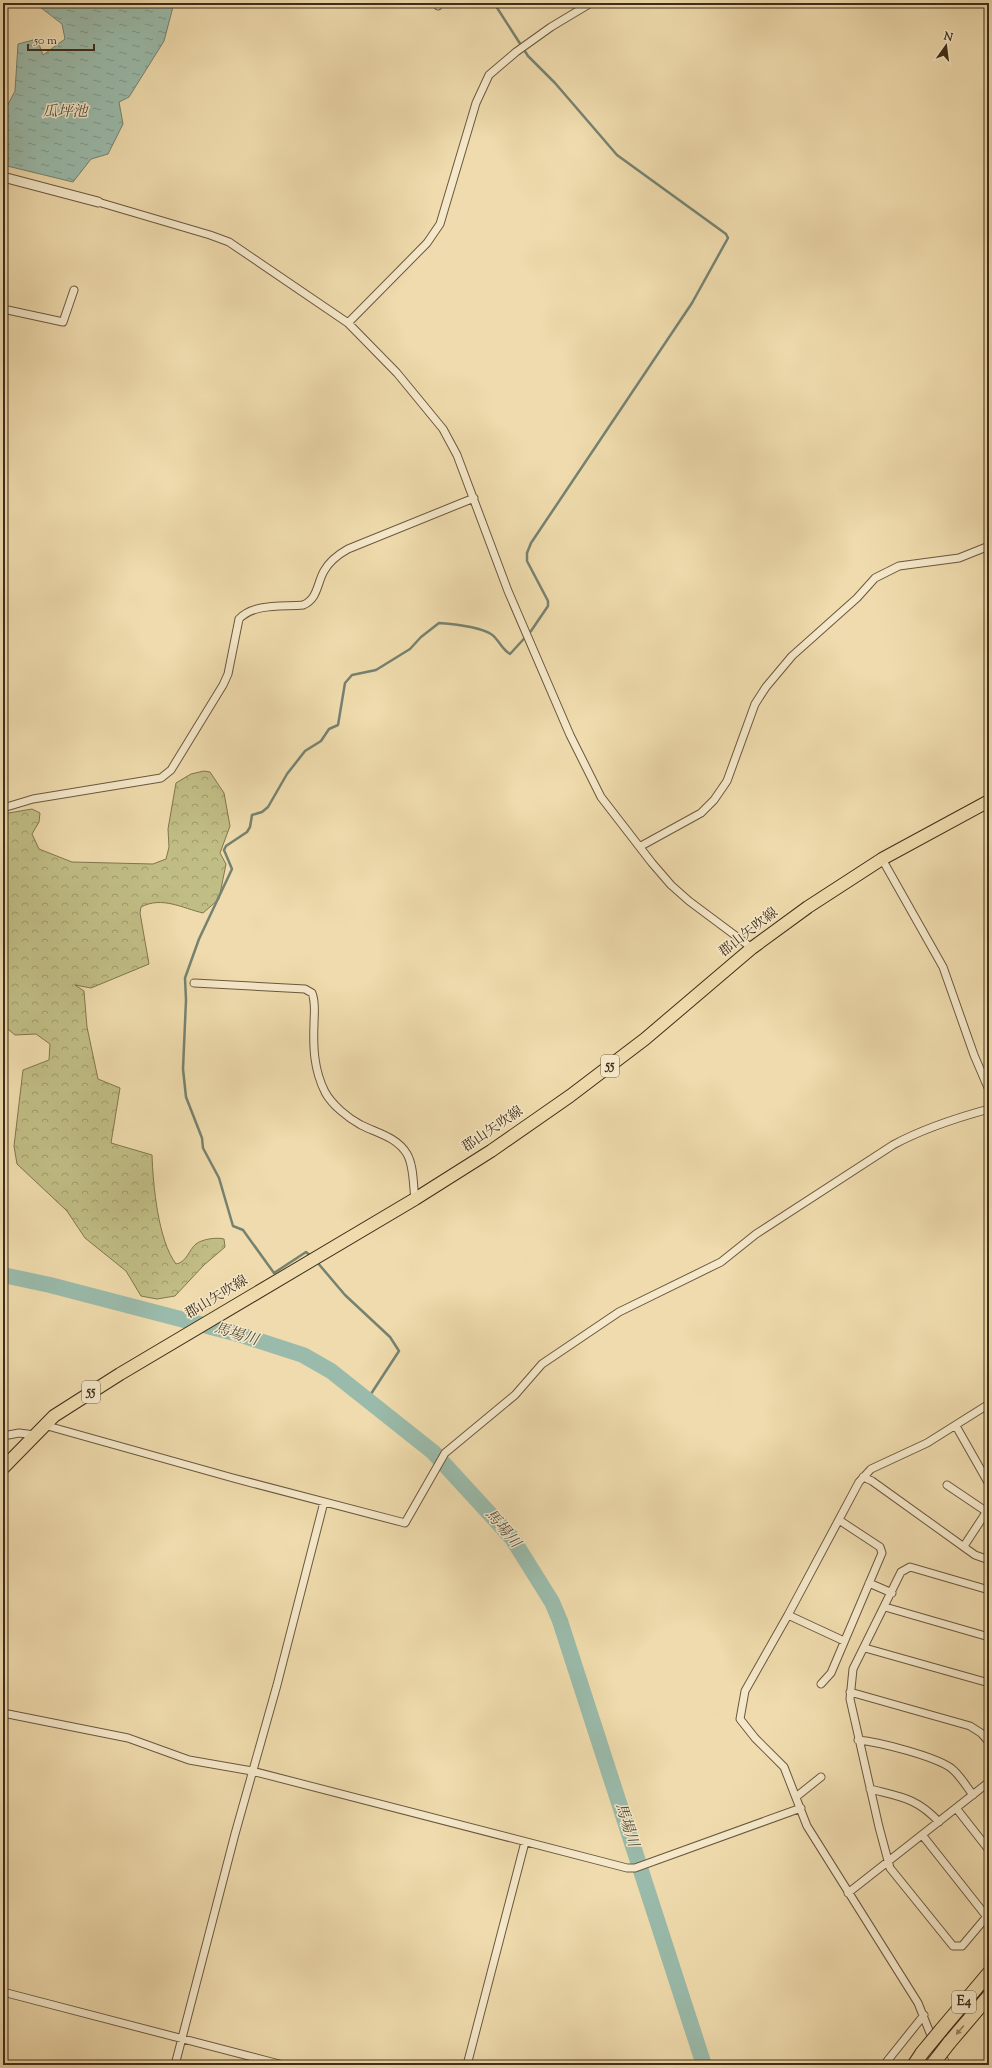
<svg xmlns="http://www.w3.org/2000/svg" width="992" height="2068" font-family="'Sorts Mill Goudy','Noto Serif JP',serif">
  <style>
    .forest { fill: url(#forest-crowns); stroke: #80764e }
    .water { fill: url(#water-ripples); stroke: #758270 }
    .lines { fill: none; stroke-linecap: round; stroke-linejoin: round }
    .stream { stroke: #758270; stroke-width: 2.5 }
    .river { stroke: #9abbab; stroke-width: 16 }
    .minor-casing { stroke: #6a583d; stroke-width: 9 }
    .tertiary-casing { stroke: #6a583d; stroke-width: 11 }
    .primary-casing { stroke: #3e2d18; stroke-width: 14 }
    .motorway-casing { stroke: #3e2d18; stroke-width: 15 }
    .minor { stroke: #f5e8ca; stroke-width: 7 }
    .tertiary { stroke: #f5e8ca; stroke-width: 9 }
    .primary { stroke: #efdbad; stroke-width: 12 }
    .motorway { stroke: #efdbad; stroke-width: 13 }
    .motorway-bridge-casing { stroke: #3e2d18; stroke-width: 15; stroke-linecap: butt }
    .motorway-bridge { stroke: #efdbad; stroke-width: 13 }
    .oneway { fill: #968462 }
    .labels { text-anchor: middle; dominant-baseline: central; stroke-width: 3; stroke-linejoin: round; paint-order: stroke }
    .shield { fill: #f5e8ca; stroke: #75654d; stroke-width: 1 }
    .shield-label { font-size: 13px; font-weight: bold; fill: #3e2d18 }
    .street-label { font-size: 14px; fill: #3e2d18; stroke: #f5e8ca }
    .water-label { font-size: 15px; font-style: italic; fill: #55503d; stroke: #f5e8ca }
  </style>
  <defs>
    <pattern id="forest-crowns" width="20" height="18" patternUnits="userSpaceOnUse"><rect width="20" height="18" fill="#c1be85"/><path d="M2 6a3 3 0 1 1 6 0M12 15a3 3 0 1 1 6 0" fill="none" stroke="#9e9b6c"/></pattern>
    <pattern id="water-ripples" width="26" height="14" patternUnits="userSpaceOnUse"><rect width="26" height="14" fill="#9abbab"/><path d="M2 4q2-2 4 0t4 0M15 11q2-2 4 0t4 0" fill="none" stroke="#7f988a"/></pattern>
  </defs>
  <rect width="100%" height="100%" fill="#efdbad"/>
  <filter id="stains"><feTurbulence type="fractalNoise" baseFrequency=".005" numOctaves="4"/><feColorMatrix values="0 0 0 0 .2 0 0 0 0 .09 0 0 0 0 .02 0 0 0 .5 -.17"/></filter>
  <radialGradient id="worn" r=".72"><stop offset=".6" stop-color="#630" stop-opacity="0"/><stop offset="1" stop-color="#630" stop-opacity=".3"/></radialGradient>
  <path class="forest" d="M204,771l6,1 14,21 6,33 -10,27 6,11 -7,35 -16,14c-21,-5 -41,-17 -62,-6l-1,6 9,51 -58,24 -16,-3 9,6 3,36 11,52 22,9 -9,55 41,12c1,30 6,85 24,109 11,-2 12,-13 20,-20 6,-5 21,-7 28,-5l1,8 -21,18 -29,31 -18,3 -16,-3 -15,-25 -41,-33 -18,-27 -50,-47 -3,-18 9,-76 26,-10 1,-16 -14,-10 -21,1 -12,-10v-211l29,-5 8,4 -1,9 -7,12 7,15 33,13 81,2 13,-5 3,-12 -1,-18 8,-46 15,-9z"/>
  <path class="water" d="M35,3h139l-10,38 -35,56 -10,5 4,22 -15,30 -17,5 -18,23 -70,-17v-51l12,-23 3,-47 19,-5 6,16 22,-16 -3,-15z"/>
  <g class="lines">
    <path class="stream" d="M3,1165h2l-2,11
      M312,1257l-6,-5 -32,21 -31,-43 -10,-4 -14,-48 -16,-30 -1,-10 -16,-41 -3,-28 3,-69 -1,-22 14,-39 33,-70 -8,-19 2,-4 21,-14 3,-5 2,-12 10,-3 6,-5 19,-33 18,-23 16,-10 8,-12 9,-4 7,-42 7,-8 24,-5 34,-21 11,-12 18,-14c13,1 41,4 52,11 7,4 10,15 19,20l21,-23 17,-25v-5l-21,-40v-8l4,-10 161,-240 36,-65 -2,-4 -109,-79 -62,-72 -27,-27 -34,-53
      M317,1262l28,33 45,42 9,14 -32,49"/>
    <path class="river" d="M3,1275l47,10 188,49 65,21 28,16 102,81 79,86 40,64 8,19 144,444"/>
    <g class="minor-casing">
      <path id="minor" d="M437,3l1,3
        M98,202l112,33 19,7 119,81 49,50 46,56 14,26 51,136 62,144 31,62 51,66 19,22 18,16 63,47
        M3,309l60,13 11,-32
        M348,323l79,-80 13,-19 36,-121 13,-28 27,-23 35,-25 40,-24
        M3,808l30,-9 128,-21 10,-8 52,-85 5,-11 11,-55c15,-16 44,-12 64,-14 15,-6 14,-22 21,-34 5,-9 15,-17 24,-22l126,-51
        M641,846l60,-33 13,-13 13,-19 28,-77 11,-17 26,-31 65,-58 18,-20 24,-12 60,-8 30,-12
        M882,859l61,108 31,88 15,35
        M194,983l111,6 7,4c4,10 2,20 2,31 -1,24 0,46 11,68 7,13 23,26 36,33 16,8 36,12 46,29 7,12 6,31 8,45
        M44,1425l189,53 172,45 40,-70 70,-58 27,-31 77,-52 102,-50 35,-28 137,-89c31,-17 63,-27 96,-36
        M956,1426l33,58
        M3,1436l16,-3 16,2
        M863,1477l9,4 103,74 14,5
        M947,1485l40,27
        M964,1546l25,-38
        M869,1583l23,10
        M989,1590l-79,-23 -9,5 -48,97 -3,30 29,128 11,41 63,78h9l27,-32
        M885,1607l104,30
        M788,1615l56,26
        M865,1648l124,35
        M821,1684l10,-11 51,-120 -2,-6 -41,-27
        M850,1692l120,34 11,7 8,9
        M3,1713l125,25 61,22 63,11 375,97h8l166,-60
        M858,1740c21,2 76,16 93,28 9,7 15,18 22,27
        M870,1789c31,8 47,9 69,33
        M796,1797l25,-20
        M956,1808l33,42
        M923,1836l64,81
        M848,1893l141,-111
        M3,1992l280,73
        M175,2065l60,-231 42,-149 47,-183
        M467,2065l58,-223
        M884,2065l40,-50
        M947,2065l-17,-32 -12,-30 -111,-177 -23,-59 -29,-29 -15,-19 5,-28 43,-76 71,-133 12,-13 56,-26 62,-39"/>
    </g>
    <g class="tertiary-casing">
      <path id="tertiary" d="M3,177l95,25"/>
    </g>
    <g class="primary-casing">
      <path id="primary" d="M3,1468l51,-52 66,-42 295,-175 76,-48 79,-55 75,-57 107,-91 56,-41 74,-48 107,-58"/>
    </g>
    <g class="motorway-casing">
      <path id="motorway" d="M941,2030l48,-57
        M949,2043l40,-47
        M914,2065l8,-12"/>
    </g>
    <use href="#minor" class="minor"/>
    <use href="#tertiary" class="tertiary"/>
    <use href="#primary" class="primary"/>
    <use href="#motorway" class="motorway"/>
    <g class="motorway-bridge-casing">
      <path id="motorway-bridge" d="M922,2053l19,-23
        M932,2065l17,-22"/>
    </g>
    <use href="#motorway-bridge" class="motorway-bridge"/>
  </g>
  <defs><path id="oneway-solid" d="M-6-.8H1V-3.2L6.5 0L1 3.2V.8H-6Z"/></defs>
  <use class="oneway" href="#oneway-solid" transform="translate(960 2030) rotate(130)"/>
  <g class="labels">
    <g class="shield">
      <rect x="601" y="1055" width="18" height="22" rx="3"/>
      <rect x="82" y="1381" width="18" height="22" rx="3"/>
      <rect x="952" y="1991" width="24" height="22" rx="3"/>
    </g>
    <g class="shield-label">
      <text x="610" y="1066">55</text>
      <text x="91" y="1392">55</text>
      <text x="964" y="2002">E4</text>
    </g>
    <g class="street-label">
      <text transform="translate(749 933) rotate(-38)">郡山矢吹線</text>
      <text transform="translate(493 1130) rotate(-34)">郡山矢吹線</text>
      <text transform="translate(217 1298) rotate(-31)">郡山矢吹線</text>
    </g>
    <g class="water-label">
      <text x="65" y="112">瓜坪池</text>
      <text transform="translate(236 1335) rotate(17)">馬場川</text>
      <text transform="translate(502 1529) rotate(50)">馬場川</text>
      <text transform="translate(626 1825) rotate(72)">馬場川</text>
    </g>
  </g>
  <rect width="992" height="2068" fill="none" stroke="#efdbad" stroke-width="16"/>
  <rect x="4" y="4" width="984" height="2060" fill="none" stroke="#3e2d18" stroke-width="2"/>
  <rect x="8" y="8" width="976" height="2052" fill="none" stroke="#3e2d18"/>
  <g transform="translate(946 46) rotate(14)" stroke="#f5e8ca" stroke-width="3" paint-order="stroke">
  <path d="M0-3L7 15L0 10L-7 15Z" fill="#3e2d18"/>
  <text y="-6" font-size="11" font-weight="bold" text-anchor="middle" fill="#3e2d18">N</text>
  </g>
  <path d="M28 44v6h66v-6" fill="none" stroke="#3e2d18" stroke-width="2"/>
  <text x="34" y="44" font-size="12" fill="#3e2d18" stroke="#f5e8ca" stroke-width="3" paint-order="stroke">50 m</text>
  <rect width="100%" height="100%" filter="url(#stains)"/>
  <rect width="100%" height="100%" fill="url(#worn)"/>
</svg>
